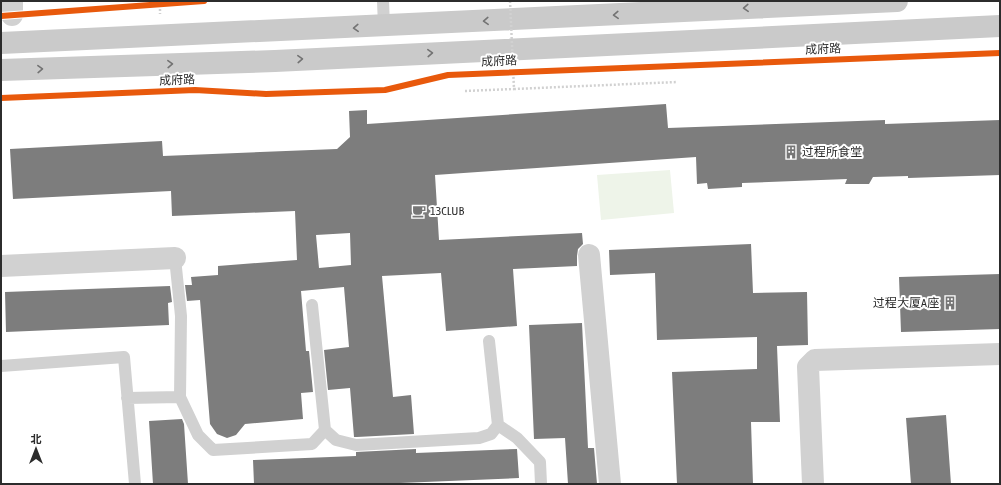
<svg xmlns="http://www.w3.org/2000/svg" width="1001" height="485" font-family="'Asap Condensed','Noto Sans SC',sans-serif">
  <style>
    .garden { fill: #eef4e9 }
    .building { fill: #7d7d7d; fill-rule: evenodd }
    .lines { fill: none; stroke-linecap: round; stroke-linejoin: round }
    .path { stroke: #d1d1d1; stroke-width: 2.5; stroke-dasharray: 2 2; stroke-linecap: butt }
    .service { stroke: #d1d1d1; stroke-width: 12 }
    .minor { stroke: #d1d1d1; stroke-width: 22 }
    .secondary { stroke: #cacaca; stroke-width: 22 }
    .path-bridge { stroke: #d1d1d1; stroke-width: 2.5; stroke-dasharray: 2 2; stroke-linecap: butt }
    .cycleway-casing { stroke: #fff; stroke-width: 8 }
    .cycleway { stroke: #e8590c; stroke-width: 6 }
    .oneway { stroke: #737373 }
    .labels { text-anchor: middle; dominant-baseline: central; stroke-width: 4; stroke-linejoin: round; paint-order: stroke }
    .street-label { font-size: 12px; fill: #2c2c2c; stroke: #fff }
    .poi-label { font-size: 12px; fill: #2c2c2c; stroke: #fff; text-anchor: start }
  </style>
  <rect width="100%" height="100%" fill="#fff"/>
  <path class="garden" d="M670,170l4,43 -73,7 -4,-45z"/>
  <path class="building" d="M666,104l2,24 217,-8v4l115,-4v55l-92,3v-2l-35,1 -4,7h-24l2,-5 -105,4v4l-34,2 -1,-6 -10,1 -1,-27 -261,18 4,65 143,-7 1,11 -5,5 -1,7v10l-64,3 4,57 -71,5 -5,-58 -59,3 11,121 18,-2 3,39 -57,3h-3l-4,-49 -22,2 -4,-40 25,-3 -5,-60 -43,4 5,60h3l4,41 -12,1 2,26 -58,5 -9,11 -9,3 -10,-4 -7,-10 -10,-124 -13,1 -2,-16h7l-1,-8 27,-2v-9l79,-6 -2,-49 -123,5 -1,-25 -158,8 -3,-50 152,-8 1,15 174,-7 13,-12 -1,-26 18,-1v14zM350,233l1,32 -32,3 -3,-33z
    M751,244l2,49 54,-1 1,53 -31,1 3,76h-29l2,62h-76l-5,-112 85,-3v-32l-100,3 -2,-67 -45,2 -1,-25z
    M1000,274v55l-99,3 -2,-55z
    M170,286l2,16 -4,1 1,22 -163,7 -1,-40z
    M582,323l6,125h6l3,36h-29l-3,-46 -31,1 -5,-114z
    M946,415l5,69h-40l-5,-66z
    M182,419l2,5 4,60h-35l-4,-63z
    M416,449v4l101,-4 2,29 -143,6h-122l-1,-24 103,-4v-4z"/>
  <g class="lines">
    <path class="path" d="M160,1v13
      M465,91l49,-2"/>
    <path class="service" d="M383,1l1,25
      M175,258l6,58 -1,81
      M1,366l123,-9 11,127
      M127,398l53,-1 18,38 15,15 99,-6 13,-14 -13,-125
      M498,425l19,13 23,24 1,22
      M325,430l11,10 20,5 123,-7 12,-4 7,-9 -9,-84"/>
    <path class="minor" d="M12,1v14
      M589,255l21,229
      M1,266l174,-8
      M813,484l-5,-117 7,-7 185,-6"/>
    <path class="secondary" d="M1,43l896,-42
      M1,70l274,-9 725,-35"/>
    <path class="path-bridge" d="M510,1l4,88 163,-7"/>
    <g class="cycleway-casing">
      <path id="cycleway" d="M1,16l203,-15
        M1,98l194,-8 71,4 119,-4 63,-15 552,-22"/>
    </g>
    <use href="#cycleway" class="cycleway"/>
  </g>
  <defs><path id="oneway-chevron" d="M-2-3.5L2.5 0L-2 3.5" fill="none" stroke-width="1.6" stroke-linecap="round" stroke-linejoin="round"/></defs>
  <g class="oneway">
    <use href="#oneway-chevron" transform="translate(746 8) rotate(177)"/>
    <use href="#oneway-chevron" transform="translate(616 15) rotate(177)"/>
    <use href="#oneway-chevron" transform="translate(486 21) rotate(177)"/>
    <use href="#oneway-chevron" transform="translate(356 28) rotate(177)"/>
    <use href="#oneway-chevron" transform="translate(430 53) rotate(-3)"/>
    <use href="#oneway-chevron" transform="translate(300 59) rotate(-3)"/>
    <use href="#oneway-chevron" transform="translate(170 64) rotate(-2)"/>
    <use href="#oneway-chevron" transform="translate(40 69) rotate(-2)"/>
  </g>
  <defs>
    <g id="building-bare" transform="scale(1.08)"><path d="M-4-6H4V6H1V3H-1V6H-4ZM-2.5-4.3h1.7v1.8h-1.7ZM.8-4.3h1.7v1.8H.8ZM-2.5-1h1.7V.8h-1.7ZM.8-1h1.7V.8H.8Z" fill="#767676" stroke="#fff" stroke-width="2.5" paint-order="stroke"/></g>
    <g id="cafe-bare" transform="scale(1.08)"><path d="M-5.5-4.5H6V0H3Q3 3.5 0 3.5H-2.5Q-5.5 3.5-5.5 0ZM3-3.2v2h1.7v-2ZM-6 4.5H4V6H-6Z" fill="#767676" stroke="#fff" stroke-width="2.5" paint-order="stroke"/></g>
  </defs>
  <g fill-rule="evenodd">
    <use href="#building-bare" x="791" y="152"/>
    <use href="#cafe-bare" x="419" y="211"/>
    <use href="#building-bare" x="950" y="303"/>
  </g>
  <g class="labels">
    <g class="street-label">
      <text transform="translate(823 49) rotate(-2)">成府路</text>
      <text transform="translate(499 61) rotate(-2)">成府路</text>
      <text transform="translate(177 80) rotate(-2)">成府路</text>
    </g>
    <g class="poi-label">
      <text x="802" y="152">过程所食堂</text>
      <text x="430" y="211">13CLUB</text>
      <text x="939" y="303" text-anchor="end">过程大厦A座</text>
    </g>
  </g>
  <rect width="1001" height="485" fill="none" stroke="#2c2c2c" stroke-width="4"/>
  <g transform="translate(36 449)" stroke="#ffffff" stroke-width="3" paint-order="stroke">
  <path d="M0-3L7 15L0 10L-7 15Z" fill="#2c2c2c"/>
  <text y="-6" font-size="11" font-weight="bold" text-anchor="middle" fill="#2c2c2c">北</text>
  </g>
</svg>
